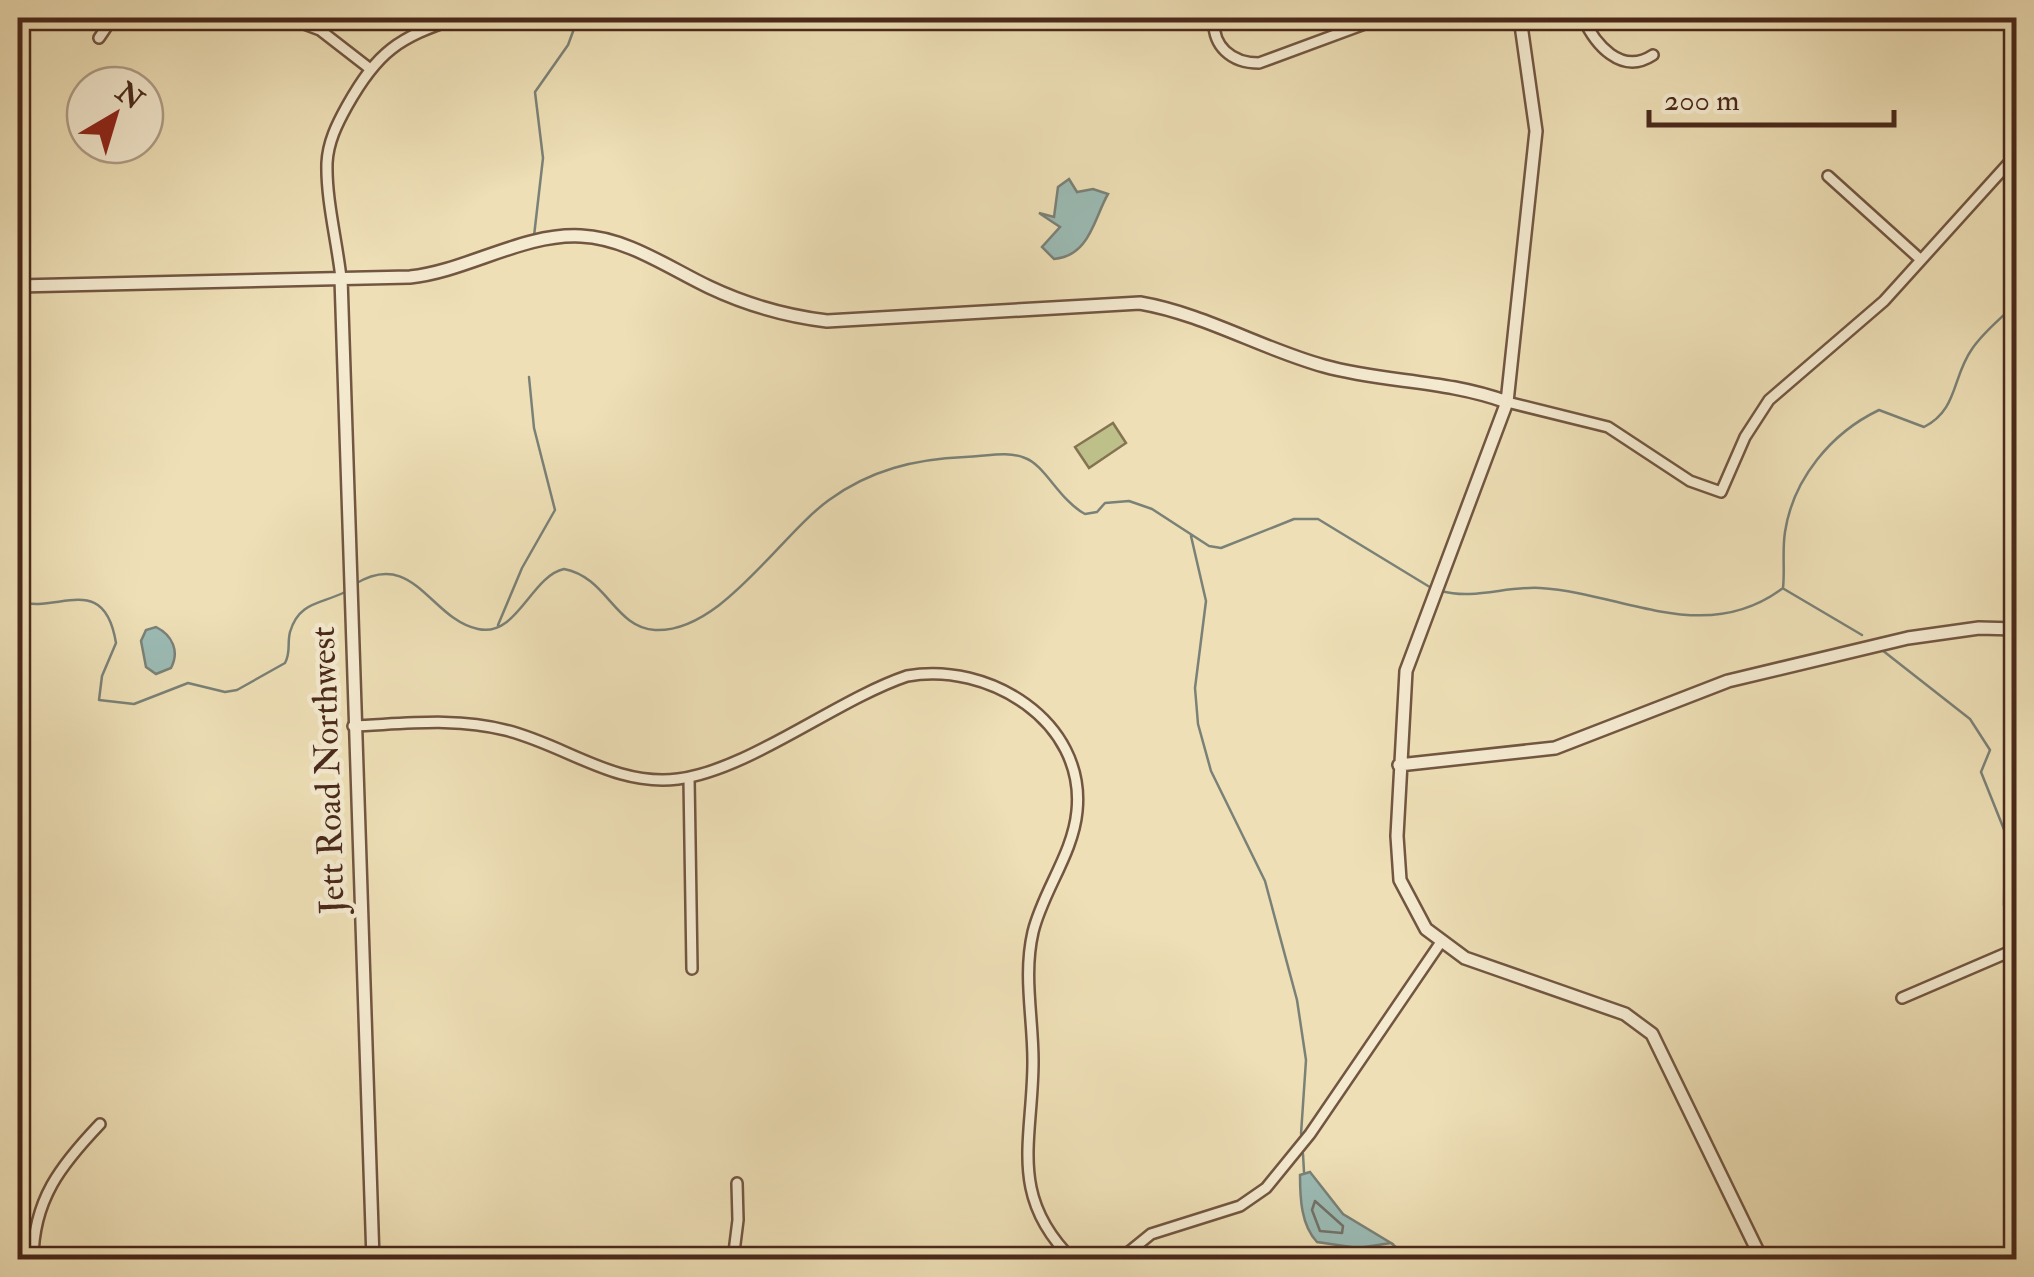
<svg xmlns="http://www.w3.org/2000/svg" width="2034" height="1277" font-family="'IM FELL Double Pica',serif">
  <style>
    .green { fill: #bec08a; stroke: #847452; stroke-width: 2.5 }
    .water { fill: #9bbbb5; stroke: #7a8177; stroke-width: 2.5 }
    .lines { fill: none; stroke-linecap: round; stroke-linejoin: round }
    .shore { stroke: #727268; stroke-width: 2.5 }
    .stream { stroke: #7a8177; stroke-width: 2.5 }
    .minor-casing { stroke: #725641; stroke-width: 14 }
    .tertiary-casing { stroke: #725641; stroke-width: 16 }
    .minor { stroke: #f4ead0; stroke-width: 9 }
    .tertiary { stroke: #f4ead0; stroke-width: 11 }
    .labels { text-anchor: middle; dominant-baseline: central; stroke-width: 9; stroke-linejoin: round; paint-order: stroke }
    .street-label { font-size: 35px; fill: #49291a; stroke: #f4ead0 }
  </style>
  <rect width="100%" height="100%" fill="#eedfb6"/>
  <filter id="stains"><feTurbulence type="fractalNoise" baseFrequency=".002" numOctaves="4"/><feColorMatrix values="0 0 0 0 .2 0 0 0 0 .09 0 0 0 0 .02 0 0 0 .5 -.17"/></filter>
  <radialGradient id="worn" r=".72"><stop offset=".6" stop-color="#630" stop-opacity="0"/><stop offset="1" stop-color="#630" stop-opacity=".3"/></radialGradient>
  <path class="green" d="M1113,423l13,20 -37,25 -14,-21z"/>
  <path class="water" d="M1069,179l8,13 16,-3 15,5c-14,24 -18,62 -54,65l-12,-12 18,-20 -21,-14 15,4 4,-30z
    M156,627c16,8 24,24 15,41l-15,6 -10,-7 -5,-26 5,-11z
    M1310,1172l33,42 48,29 -33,5 -41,-6c-16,-17 -17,-44 -17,-67z"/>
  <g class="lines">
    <path class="shore" d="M1315,1201l28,25 -1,7 -22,-2 -8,-21z"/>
    <path class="stream" d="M534,236l9,-78 -8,-66 33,-47 10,-27
      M1191,536l15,65 -11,87 3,36 13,47 54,110 32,119 9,60 -5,74
      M355,584c59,-36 75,35 123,45 39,9 53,-53 86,-60 43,8 51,59 91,61 66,3 124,-94 174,-130 41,-30 86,-41 136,-43 20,0 41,-7 60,1 20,7 34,42 60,56l12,-2 8,-9 24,-2 23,8 57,37 12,2 73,-29h24l115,70
      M1784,589l78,46
      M1441,591c33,9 65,-5 99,-3 84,5 164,59 243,0 2,-18 -1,-37 2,-56 8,-53 46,-99 94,-122l45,17c34,-17 28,-50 48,-78 12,-18 30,-31 44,-46
      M18,601c39,14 86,-31 98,42l-14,33 -3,24 35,4 54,-21 37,9 12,-2 48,-27c6,-11 2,-19 5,-31 9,-31 32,-28 55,-40
      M498,625l24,-57 33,-58 -21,-82 -5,-51
      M1882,650l88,69 20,31 -9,22 24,60 -1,73 12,18
      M1303,1154l1,18
      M1391,1243l20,17"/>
    <g class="minor-casing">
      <path id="minor" d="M288,18l32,12 49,38
        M1214,18c-2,28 17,45 45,45l122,-45
        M1583,18c12,26 38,58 70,37
        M99,38l13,-19 13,-1
        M1828,176l92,83
        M341,278c-4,-37 -15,-78 -14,-115 1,-21 10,-39 20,-57 31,-55 51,-68 110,-88
        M1507,402l101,25 82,54 31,11 24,-55 24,-37 115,-99 132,-146
        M353,726c50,-2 102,-9 152,4 59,14 109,57 173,49 71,-9 158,-79 229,-103 81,-15 179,45 170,135 -4,43 -34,80 -44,121 -10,43 0,85 0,129 0,79 -26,134 40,199
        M689,778l3,191
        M1902,998l114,-49
        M33,1260c0,-60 28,-95 67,-136
        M733,1260l5,-40 -1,-37
        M1119,1260l32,-26 89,-28 26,-18 44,-54 131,-192"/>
    </g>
    <g class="tertiary-casing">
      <path id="tertiary" d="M1520,18l16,113 -29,271 -101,269 -9,165 3,44 26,49 39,29 160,56 27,20 110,226
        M341,278l32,982
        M18,286l392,-9c57,-6 113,-44 171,-41 46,2 88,32 128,51 38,18 77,29 118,34l313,-18c64,11 122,46 184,63 61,17 119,13 183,36
        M1399,765l156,-17 173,-67 180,-43 71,-10 37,1"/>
    </g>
    <use href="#minor" class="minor"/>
    <use href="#tertiary" class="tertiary"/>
  </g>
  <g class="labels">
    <g class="street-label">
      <text transform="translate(328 770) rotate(-92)">Jett Road Northwest</text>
    </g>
  </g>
  <rect width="2034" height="1277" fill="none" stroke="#eedfb6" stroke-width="60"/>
  <rect x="20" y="20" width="1994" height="1237" fill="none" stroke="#49291a" stroke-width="5"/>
  <rect x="30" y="30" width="1974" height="1217" fill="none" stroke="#49291a" stroke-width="2.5"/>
  <g transform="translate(115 115) rotate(38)"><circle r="48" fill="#f4ead0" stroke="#b09d87" stroke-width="2.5"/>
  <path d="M0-8L18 38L0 25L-18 38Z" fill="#8f2418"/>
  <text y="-15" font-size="28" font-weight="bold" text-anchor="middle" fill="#49291a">N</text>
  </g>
  <path d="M1649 110v15h245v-15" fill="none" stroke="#49291a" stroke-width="5"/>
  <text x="1664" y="110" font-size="30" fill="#49291a" stroke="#f4ead0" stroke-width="8" paint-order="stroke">200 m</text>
  <rect width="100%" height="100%" filter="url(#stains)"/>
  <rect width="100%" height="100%" fill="url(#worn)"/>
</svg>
